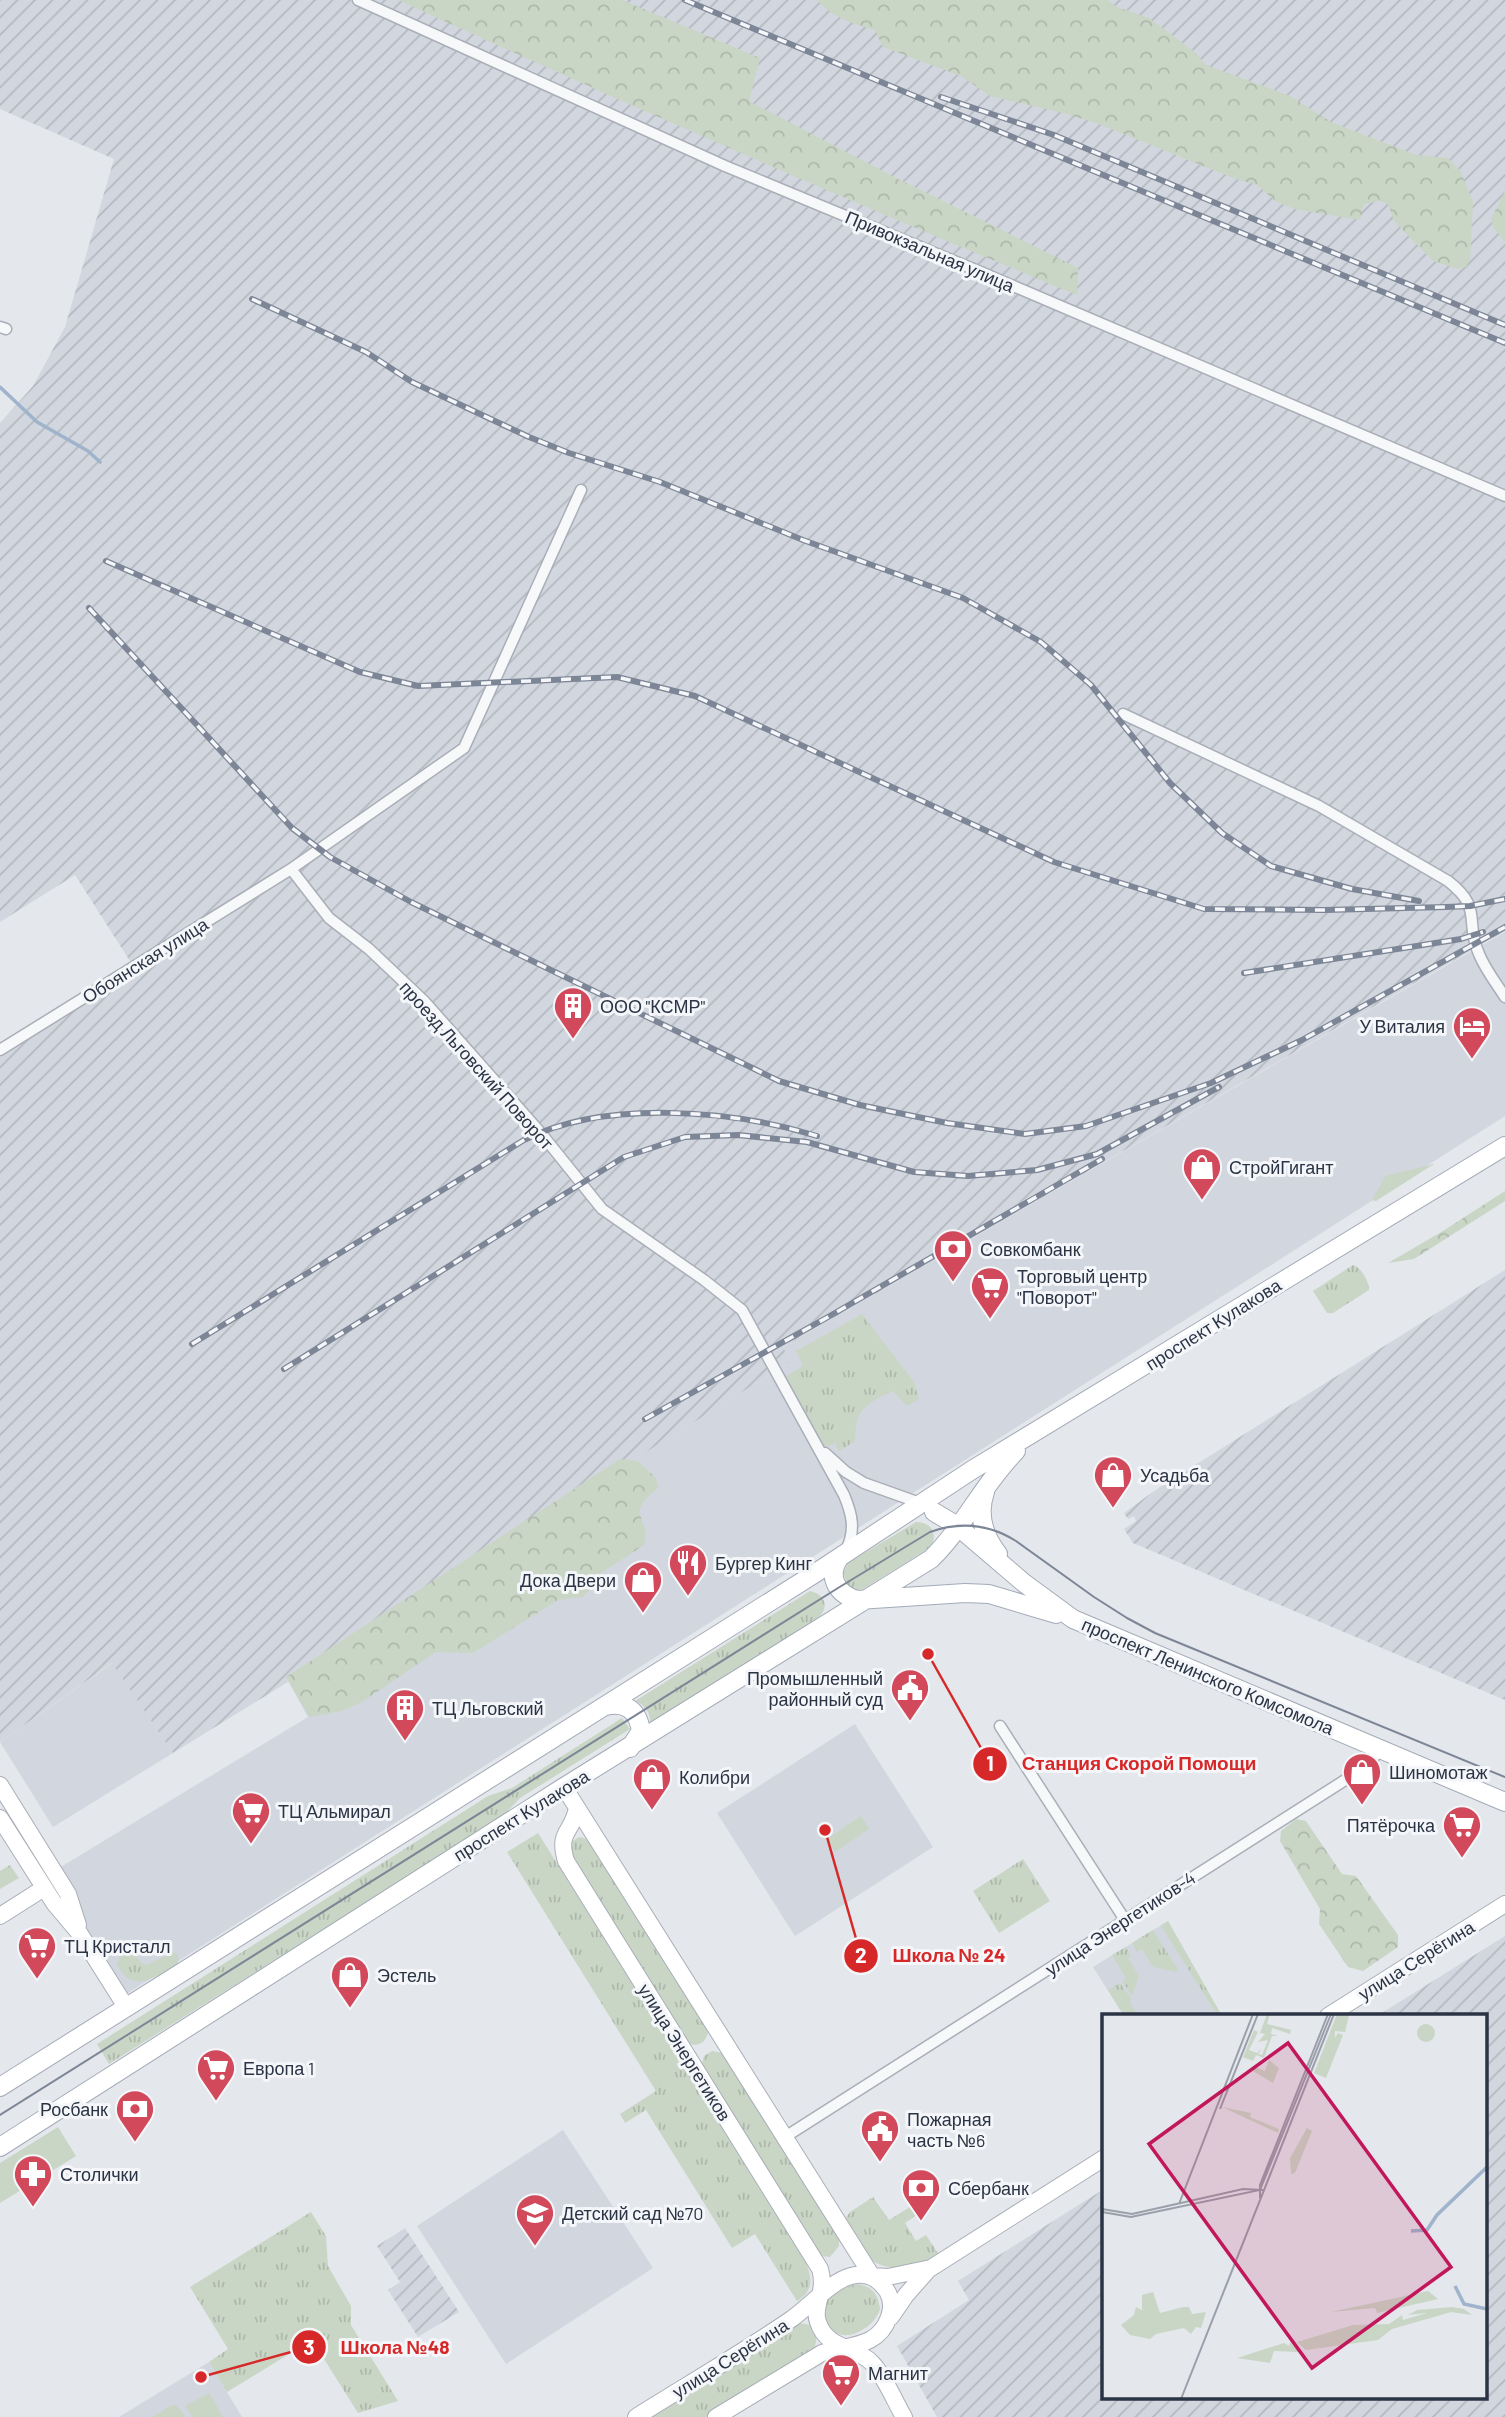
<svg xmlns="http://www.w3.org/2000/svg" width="1505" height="2417" font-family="Barlow,sans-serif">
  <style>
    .built { fill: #d2d6de }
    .industrial { fill: url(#industrial-furrows) }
    .grass { fill: url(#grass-tufts) }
    .forest { fill: url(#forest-crowns) }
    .green { fill: #c9d6c5 }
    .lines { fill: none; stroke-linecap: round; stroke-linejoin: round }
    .stream { stroke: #9fb4cc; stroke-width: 3.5 }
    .street-casing { stroke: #a9aeb7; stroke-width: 13 }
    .secondary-casing { stroke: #a9aeb7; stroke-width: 18 }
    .primary-casing { stroke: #a3abb8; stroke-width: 20 }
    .street { stroke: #f7f8fa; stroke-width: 10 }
    .secondary { stroke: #fff; stroke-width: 16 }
    .primary { stroke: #fff; stroke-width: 18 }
    .tram { stroke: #7d8696; stroke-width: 2 }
    .rail-casing { stroke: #7d8696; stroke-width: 6 }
    .rail { stroke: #f4f6f9; stroke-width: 3.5; stroke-dasharray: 10; stroke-linecap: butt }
    .labels { text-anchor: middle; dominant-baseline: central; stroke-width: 6; stroke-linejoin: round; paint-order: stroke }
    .street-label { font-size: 18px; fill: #2b3445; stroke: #f4f6f9 }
    .poi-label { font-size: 18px; fill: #2b3445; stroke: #f4f6f9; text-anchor: start }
    .inset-river { fill: none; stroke: #9fb4cc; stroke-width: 3.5 }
    .inset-road { fill: none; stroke: #9a9fa9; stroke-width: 2 }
    .view { fill: #c2185b; fill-opacity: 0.15; stroke: #c2185b; stroke-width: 3.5 }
    .inset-edge { fill: none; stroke: #2b3445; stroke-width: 3.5 }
    .leader { fill: none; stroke: #d62828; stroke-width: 2.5 }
    .callout-dot { fill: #d62828; stroke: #f4f6f9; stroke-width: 2.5 }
    .mark-label { font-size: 21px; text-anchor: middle; font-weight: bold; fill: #fff }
    .callout-label { font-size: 19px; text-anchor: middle; font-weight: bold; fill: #d62828; stroke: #f4f6f9; stroke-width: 6; stroke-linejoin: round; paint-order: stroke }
  </style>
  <defs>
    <pattern id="industrial-furrows" width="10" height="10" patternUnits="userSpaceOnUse" patternTransform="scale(1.75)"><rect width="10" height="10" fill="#d2d6de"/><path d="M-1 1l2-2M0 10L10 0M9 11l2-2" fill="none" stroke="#b4b8c0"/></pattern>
    <pattern id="grass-tufts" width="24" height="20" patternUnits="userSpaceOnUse" patternTransform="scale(1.75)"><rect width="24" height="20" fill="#c9d6c5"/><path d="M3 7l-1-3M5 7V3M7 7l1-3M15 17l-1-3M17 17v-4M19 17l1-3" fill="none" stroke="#adb8ab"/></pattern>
    <pattern id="forest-crowns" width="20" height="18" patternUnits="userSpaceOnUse" patternTransform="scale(1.75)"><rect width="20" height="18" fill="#c9d6c5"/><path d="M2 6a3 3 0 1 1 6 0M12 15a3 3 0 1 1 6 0" fill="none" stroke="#adb8ab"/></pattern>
  </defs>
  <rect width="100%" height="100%" fill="#e4e7ec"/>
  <path class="built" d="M1505,932v184l-1388,884 -76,-121 267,-162 -22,-40 504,-315 -7,-15z
    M113,1663l60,90 -120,74 -53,-85z
    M855,1724l78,123 -138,89 -78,-123z
    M1168,1921l54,95h-98l-31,-49z
    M563,2130l90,138 -147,96 -89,-138z
    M209,2362l33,55h-123z"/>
  <path class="industrial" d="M0,0h1505v931l-722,416 7,15 -503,315 1,5 -115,71 -61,-90 -112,79v-685l135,-88 -60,-94 -75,47v-499l33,-37 32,-59 49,-168 -114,-50z
    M1505,1270v430l-372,-157 -9,-14 12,-8 -2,-5 -6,3 -4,-6 30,-22z
    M1505,1936v481h-568l-40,-71 72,-46 -11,-19 146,-92v209h382v-382h-109z
    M405,2228l54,84 -41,25 -30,-47 12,-8 -23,-36z"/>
  <path class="grass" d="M1434,1164l-58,37 -4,-1 13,-24z
    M1353,1265c8,2 16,16 16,25l-36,23h-6l-14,-22z
    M862,1314l52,68 5,17 -12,7 -14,-15c-29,14 -37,17 -38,50l-16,10 -4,-8 -9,4 -7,-6 -36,-63 20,-12 -7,-15z
    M916,1522c15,0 22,11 15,25l-68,42 -6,1 -8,-2 -6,-15 5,-10z
    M810,1591c14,3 20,15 9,26l-169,108c1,-12 -4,-19 -15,-24z
    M622,1718l8,11 -110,69 -17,18 -394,248 -12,-20 391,-248 24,-8z
    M538,1833l268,429c6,17 8,29 -9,39l-42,-67 -23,14 -86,-138 -21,13 -5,-9 36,-23 -149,-239z
    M579,1837l10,2 119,190c0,13 -10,19 -21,14l-117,-185v-15z
    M1023,1859l27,42 -51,32 -26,-42z
    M10,1865l9,13 -19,11v-18z
    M1168,1921l54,95h-4l-57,-90z
    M1153,1930l25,40 -2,2 -23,-5 -11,-18 -5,3 -5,-9z
    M1126,1947l5,9 -3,2 11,18 -7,20 -10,-15 4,-3 -14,-23z
    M126,1952c10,0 12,11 21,13l26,-13 5,3v9c-21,12 -46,32 -61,0l3,-9z
    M1120,1983l11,16 -1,4 8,13h-14l-16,-26z
    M712,2051l11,2 116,183v10l-9,11 -10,-1 -119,-189 3,-11z
    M873,2197l16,23 29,-18 5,9 -18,12 11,18 10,-6 13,20c-21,13 -55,21 -74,-1 -8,-9 -14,-24 -20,-35l5,-7z
    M311,2212l15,24 2,30 23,40v19l47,76 -40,12 -46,-73 -85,52 -18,-30 19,-13 -38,-62z
    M858,2284c15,3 20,10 22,25 -3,9 -9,16 -18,21 -28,18 -47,-14 -34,-31 7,-8 20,-13 30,-15z
    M799,2323l12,2 6,10 -2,12 -109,70h-58z"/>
  <path class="forest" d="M398,0h224l138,58 -11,43 139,73 190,94 -1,27c-228,-94 -455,-192 -679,-295z
    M817,0h290l10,7 32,11 46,34 11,13 84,31 41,26 85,33 32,3 12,12 13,32 -3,58 -4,7 -8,2 -25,-8 -39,-40 -6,-17 -8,-3 -16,3 -4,16 -66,-11 -19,-8 -18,-16 -24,-7 -137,-55 -33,-10 -73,-17 -29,-20 -78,-29 -8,-17c-23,-7 -42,-12 -58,-30z
    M1505,191v51l-12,-15 -2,-8z
    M1505,1191v10l-91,58 -26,4 55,-32z
    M620,1459l18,2 18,17 2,10c-36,28 -6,29 -14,57l-46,30 -9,16 -7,6 -24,3 -85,53 -37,-1 -74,50 -20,9 -33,6 -23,-40z
    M1296,1819l10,2 36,53 14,2 42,59v12l-35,24 -15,-4 -29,-43 1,-15 -40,-68 1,-10z"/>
  <path class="green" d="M861,1816l8,13 -34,23 -8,-13z
    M58,2127l18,29 -76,47v-40z
    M209,2393l14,24h-30l-8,-11z
    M176,2405l10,12h-33l17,-11z"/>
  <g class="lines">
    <path class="stream" d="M0,387l37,35 51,29 12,11"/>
    <g class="street-casing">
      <path id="street" d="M358,0l367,166 258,107 522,223
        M0,327l6,2
        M1123,714l196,92 129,75c36,28 16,39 31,73 6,15 17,29 26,43
        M291,869l38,49 40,31 56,53 115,130 62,77 102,71 38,30 102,185c8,19 12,35 2,55
        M0,1050l291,-181 173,-121 117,-258
        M825,1453l21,19 18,11 56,20
        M1000,1726l125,194
        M785,2137l579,-369 9,-9 6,-11"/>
    </g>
    <g class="secondary-casing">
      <path id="secondary" d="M0,1785l68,109 10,31
        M564,1787l308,489 16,1 43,-9 173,-110
        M577,1808c-5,26 -20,23 -11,53l254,408c7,23 -8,37 -2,53 9,28 38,23 55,42 13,15 21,36 31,53
        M0,1818l54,85 26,31 46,73
        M0,1916l44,-28
        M1328,2016l177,-112
        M891,2317l15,-22 23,-26
        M636,2417c51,-32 104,-63 154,-97 18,-12 41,-39 61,-44 16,-4 27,2 36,15 5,8 5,17 2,26 -11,32 -42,27 -67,36l-106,64"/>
    </g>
    <g class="primary-casing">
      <path id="primary" d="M985,1492c-8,23 -1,44 13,62
        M934,1512l22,13 68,58 49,36 432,183
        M840,1557c-14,19 -3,38 18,43l107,-7 24,1 67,20
        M605,1706c20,-5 33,4 36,25l-11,17
        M0,2087l814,-513 158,-104 533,-324
        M0,2147l564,-360 367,-228c33,-32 52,-75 85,-108"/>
    </g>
    <use href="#street" class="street"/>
    <use href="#secondary" class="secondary"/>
    <use href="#primary" class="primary"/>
    <path class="tram" d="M0,2115l838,-527 92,-56c31,-11 59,-8 86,9l78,56 33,21 28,15 350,144"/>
    <g class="rail-casing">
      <path id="rail" d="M685,0l820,343
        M941,97l113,38 451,190
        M252,299l114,53 46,30 117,55 40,16 91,29 143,58 160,58 78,44 50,43 79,98 52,50 49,33 81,23 67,12
        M106,561l254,111 58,14 199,-9 78,19 359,166 150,47 121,1 121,-3 24,-1 35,-7
        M89,608l203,220 38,29 81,45 368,179 81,24 87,18 78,11 61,-8 125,-43 91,-43 203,-113
        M1244,973l217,-34 22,-7
        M192,1344l332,-204c81,-41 209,-30 293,-4
        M284,1369l340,-212 61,-20 53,-2 69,7 107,30 54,4 69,-6 60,-16 122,-67
        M645,1419l183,-102 274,-158"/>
    </g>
    <use href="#rail" class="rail"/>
  </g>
  <defs>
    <g id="building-pin" transform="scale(2.0125)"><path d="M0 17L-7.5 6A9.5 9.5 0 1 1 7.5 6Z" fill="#d1495b" stroke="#f4f6f9"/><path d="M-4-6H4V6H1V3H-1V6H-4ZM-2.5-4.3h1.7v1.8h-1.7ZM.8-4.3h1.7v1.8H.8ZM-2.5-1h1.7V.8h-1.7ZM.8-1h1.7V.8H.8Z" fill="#fff"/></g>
    <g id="hotel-pin" transform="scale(2.0125)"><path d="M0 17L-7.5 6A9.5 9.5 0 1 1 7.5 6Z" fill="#d1495b" stroke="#f4f6f9"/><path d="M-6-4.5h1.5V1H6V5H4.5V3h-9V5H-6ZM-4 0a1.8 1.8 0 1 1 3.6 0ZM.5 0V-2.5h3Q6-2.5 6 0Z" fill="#fff"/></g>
    <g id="shop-pin" transform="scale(2.0125)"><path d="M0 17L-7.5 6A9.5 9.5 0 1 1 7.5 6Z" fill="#d1495b" stroke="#f4f6f9"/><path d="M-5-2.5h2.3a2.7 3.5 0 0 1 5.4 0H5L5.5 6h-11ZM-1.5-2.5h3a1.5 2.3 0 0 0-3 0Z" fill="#fff"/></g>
    <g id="bank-pin" transform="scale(2.0125)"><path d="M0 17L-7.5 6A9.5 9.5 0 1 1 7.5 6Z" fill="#d1495b" stroke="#f4f6f9"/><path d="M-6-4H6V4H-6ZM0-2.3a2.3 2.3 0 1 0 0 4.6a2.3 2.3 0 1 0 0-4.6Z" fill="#fff"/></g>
    <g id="supermarket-pin" transform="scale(2.0125)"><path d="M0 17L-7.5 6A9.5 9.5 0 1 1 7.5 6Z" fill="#d1495b" stroke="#f4f6f9"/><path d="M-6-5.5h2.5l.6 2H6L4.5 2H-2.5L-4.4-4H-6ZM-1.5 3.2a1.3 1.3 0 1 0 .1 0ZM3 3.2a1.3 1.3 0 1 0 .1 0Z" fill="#fff"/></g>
    <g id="restaurant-pin" transform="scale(2.0125)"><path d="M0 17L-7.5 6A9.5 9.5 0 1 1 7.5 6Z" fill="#d1495b" stroke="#f4f6f9"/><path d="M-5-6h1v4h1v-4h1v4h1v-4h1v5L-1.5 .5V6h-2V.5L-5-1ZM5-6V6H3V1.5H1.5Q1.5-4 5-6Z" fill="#fff"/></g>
    <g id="civic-pin" transform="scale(2.0125)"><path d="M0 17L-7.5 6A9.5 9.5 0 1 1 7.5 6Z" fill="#d1495b" stroke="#f4f6f9"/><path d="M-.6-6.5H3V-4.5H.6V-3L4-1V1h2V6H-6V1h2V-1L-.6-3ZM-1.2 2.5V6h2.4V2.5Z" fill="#fff"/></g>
    <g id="pharmacy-pin" transform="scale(2.0125)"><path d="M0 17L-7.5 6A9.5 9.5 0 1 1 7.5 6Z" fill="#d1495b" stroke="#f4f6f9"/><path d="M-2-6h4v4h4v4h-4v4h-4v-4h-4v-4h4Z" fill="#fff"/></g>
    <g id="school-pin" transform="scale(2.0125)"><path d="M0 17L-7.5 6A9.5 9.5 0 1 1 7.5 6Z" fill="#d1495b" stroke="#f4f6f9"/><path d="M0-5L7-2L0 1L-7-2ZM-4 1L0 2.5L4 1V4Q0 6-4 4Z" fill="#fff"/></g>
  </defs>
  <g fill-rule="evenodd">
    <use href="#building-pin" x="573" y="1006"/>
    <use href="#hotel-pin" x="1472" y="1026"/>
    <use href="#shop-pin" x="1202" y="1167"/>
    <use href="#bank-pin" x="953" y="1249"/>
    <use href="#supermarket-pin" x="990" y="1286"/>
    <use href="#shop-pin" x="1113" y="1475"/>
    <use href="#restaurant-pin" x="688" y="1563"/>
    <use href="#shop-pin" x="643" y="1580"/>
    <use href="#civic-pin" x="910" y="1688"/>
    <use href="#building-pin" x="405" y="1708"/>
    <use href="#shop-pin" x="1362" y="1772"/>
    <use href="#shop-pin" x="652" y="1777"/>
    <use href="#supermarket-pin" x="251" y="1811"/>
    <use href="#supermarket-pin" x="1462" y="1825"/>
    <use href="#supermarket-pin" x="37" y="1946"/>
    <use href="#shop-pin" x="350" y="1975"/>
    <use href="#supermarket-pin" x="216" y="2068"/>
    <use href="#bank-pin" x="135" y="2109"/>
    <use href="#civic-pin" x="880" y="2129"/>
    <use href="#pharmacy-pin" x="33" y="2174"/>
    <use href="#bank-pin" x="921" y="2188"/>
    <use href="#school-pin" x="535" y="2213"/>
    <use href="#supermarket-pin" x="841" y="2373"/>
  </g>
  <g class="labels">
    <g class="street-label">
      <text transform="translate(930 251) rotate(23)">Привокзальная улица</text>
      <text transform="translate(145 960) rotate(-32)">Обоянская улица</text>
      <text transform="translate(477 1065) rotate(48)">проезд Льговский Поворот</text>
      <text transform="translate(1213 1324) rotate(-32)">проспект Кулакова</text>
      <text transform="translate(1208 1676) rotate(23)">проспект Ленинского Комсомола</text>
      <text transform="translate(521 1815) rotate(-32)">проспект Кулакова</text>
      <text transform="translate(1120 1923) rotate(-33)">улица Энергетиков-4</text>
      <text transform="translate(1416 1960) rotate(-32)">улица Серёгина</text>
      <text transform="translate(685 2052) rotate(58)">улица Энергетиков</text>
      <text transform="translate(730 2358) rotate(-32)">улица Серёгина</text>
    </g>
    <g class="poi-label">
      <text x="600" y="1006">ООО "КСМР"</text>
      <text x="1445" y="1026" text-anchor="end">У Виталия</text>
      <text x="1229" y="1167">СтройГигант</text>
      <text x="980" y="1249">Совкомбанк</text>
      <text x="1017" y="1276">Торговый центр<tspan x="1017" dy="21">"Поворот"</tspan></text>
      <text x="1140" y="1475">Усадьба</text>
      <text x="715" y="1563">Бургер Кинг</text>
      <text x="616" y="1580" text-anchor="end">Дока Двери</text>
      <text x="883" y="1678" text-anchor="end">Промышленный<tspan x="883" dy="21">районный суд</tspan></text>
      <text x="432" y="1708">ТЦ Льговский</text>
      <text x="1389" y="1772">Шиномотаж</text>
      <text x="679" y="1777">Колибри</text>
      <text x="278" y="1811">ТЦ Альмирал</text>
      <text x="1435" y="1825" text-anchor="end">Пятёрочка</text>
      <text x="64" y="1946">ТЦ Кристалл</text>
      <text x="377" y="1975">Эстель</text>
      <text x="243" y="2068">Европа 1</text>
      <text x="108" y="2109" text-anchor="end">Росбанк</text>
      <text x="907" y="2119">Пожарная<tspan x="907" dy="21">часть №6</tspan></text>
      <text x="60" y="2174">Столички</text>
      <text x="948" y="2188">Сбербанк</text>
      <text x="562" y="2213">Детский сад №70</text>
      <text x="868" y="2373">Магнит</text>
    </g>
  </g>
  <g transform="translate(1102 2014)">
    <rect width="385" height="385" fill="#e4e7ec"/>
    <path d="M165,0h3l-3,10 24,6 -1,4 -18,-6 -1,6 7,2h-6l-8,22 -8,-3 -3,6 -10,-4 11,-27 4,2 -9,18 8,3 5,-5 -4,6 4,1 6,-15 -10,2 7,-8 -5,-1zM167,46l10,8 -6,15 -20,-12 2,-4 10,4zM120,93l29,6 -1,4 29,12 -1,4z" fill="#c9d6c5"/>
    <path d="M205,114l5,3 -17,42 -4,1 -1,-16zM326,277l10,8 -61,14 -2,-5 -44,4zM51,278l7,21 23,-6h6l3,7 14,-2 -5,16 -5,-1 -5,7 -7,-6 -28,6 -6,5 -20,-4 -9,-10 13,-10 2,-8 6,3v-15zM350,293l12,2 8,6 -21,-3 -59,17 -14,11 -72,10 -9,-8 56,-17 36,-1 13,-9 1,5 24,-7 -19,2 9,-5zM188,328l9,10 -25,-1 -4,12 -33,-5 47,-15 5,3z" fill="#c9d6c5"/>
    <path d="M235,0l12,1 -4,17 -10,-1v7l3,-5 5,2 -17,43 -12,-5zM315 19a9 9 0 1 1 18 0a9 9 0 1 1-18 0Z" fill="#c9d6c5"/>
    <path class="inset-river" d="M309,217l16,-1 10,-15 50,-48M353,272l9,18 23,5"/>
    <path class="inset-road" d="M118,95l38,-95M158,184v-13l68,-171M77,190l74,-190M0,195l30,5 111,-25 20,1M0,198l29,5 129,-27 71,-176M79,385l153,-385"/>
    <path class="view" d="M186,29l163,224 -139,101 -163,-224z"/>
    <rect width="385" height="385" class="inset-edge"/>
  </g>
  <path class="leader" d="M928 1654L990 1764M825 1830L861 1956M201 2377L309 2347"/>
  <g class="callout-dot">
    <circle cx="928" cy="1654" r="7"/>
    <circle cx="825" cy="1830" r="7"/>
    <circle cx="201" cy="2377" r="7"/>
    <circle cx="990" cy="1764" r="18"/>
    <circle cx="861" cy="1956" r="18"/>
    <circle cx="309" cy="2347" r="18"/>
  </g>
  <g class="mark-label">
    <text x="990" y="1771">1</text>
    <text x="861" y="1963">2</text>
    <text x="309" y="2355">3</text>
  </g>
  <g class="callout-label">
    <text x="1139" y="1770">Станция Скорой Помощи</text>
    <text x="949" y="1962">Школа № 24</text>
    <text x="395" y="2354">Школа №48</text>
  </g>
</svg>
